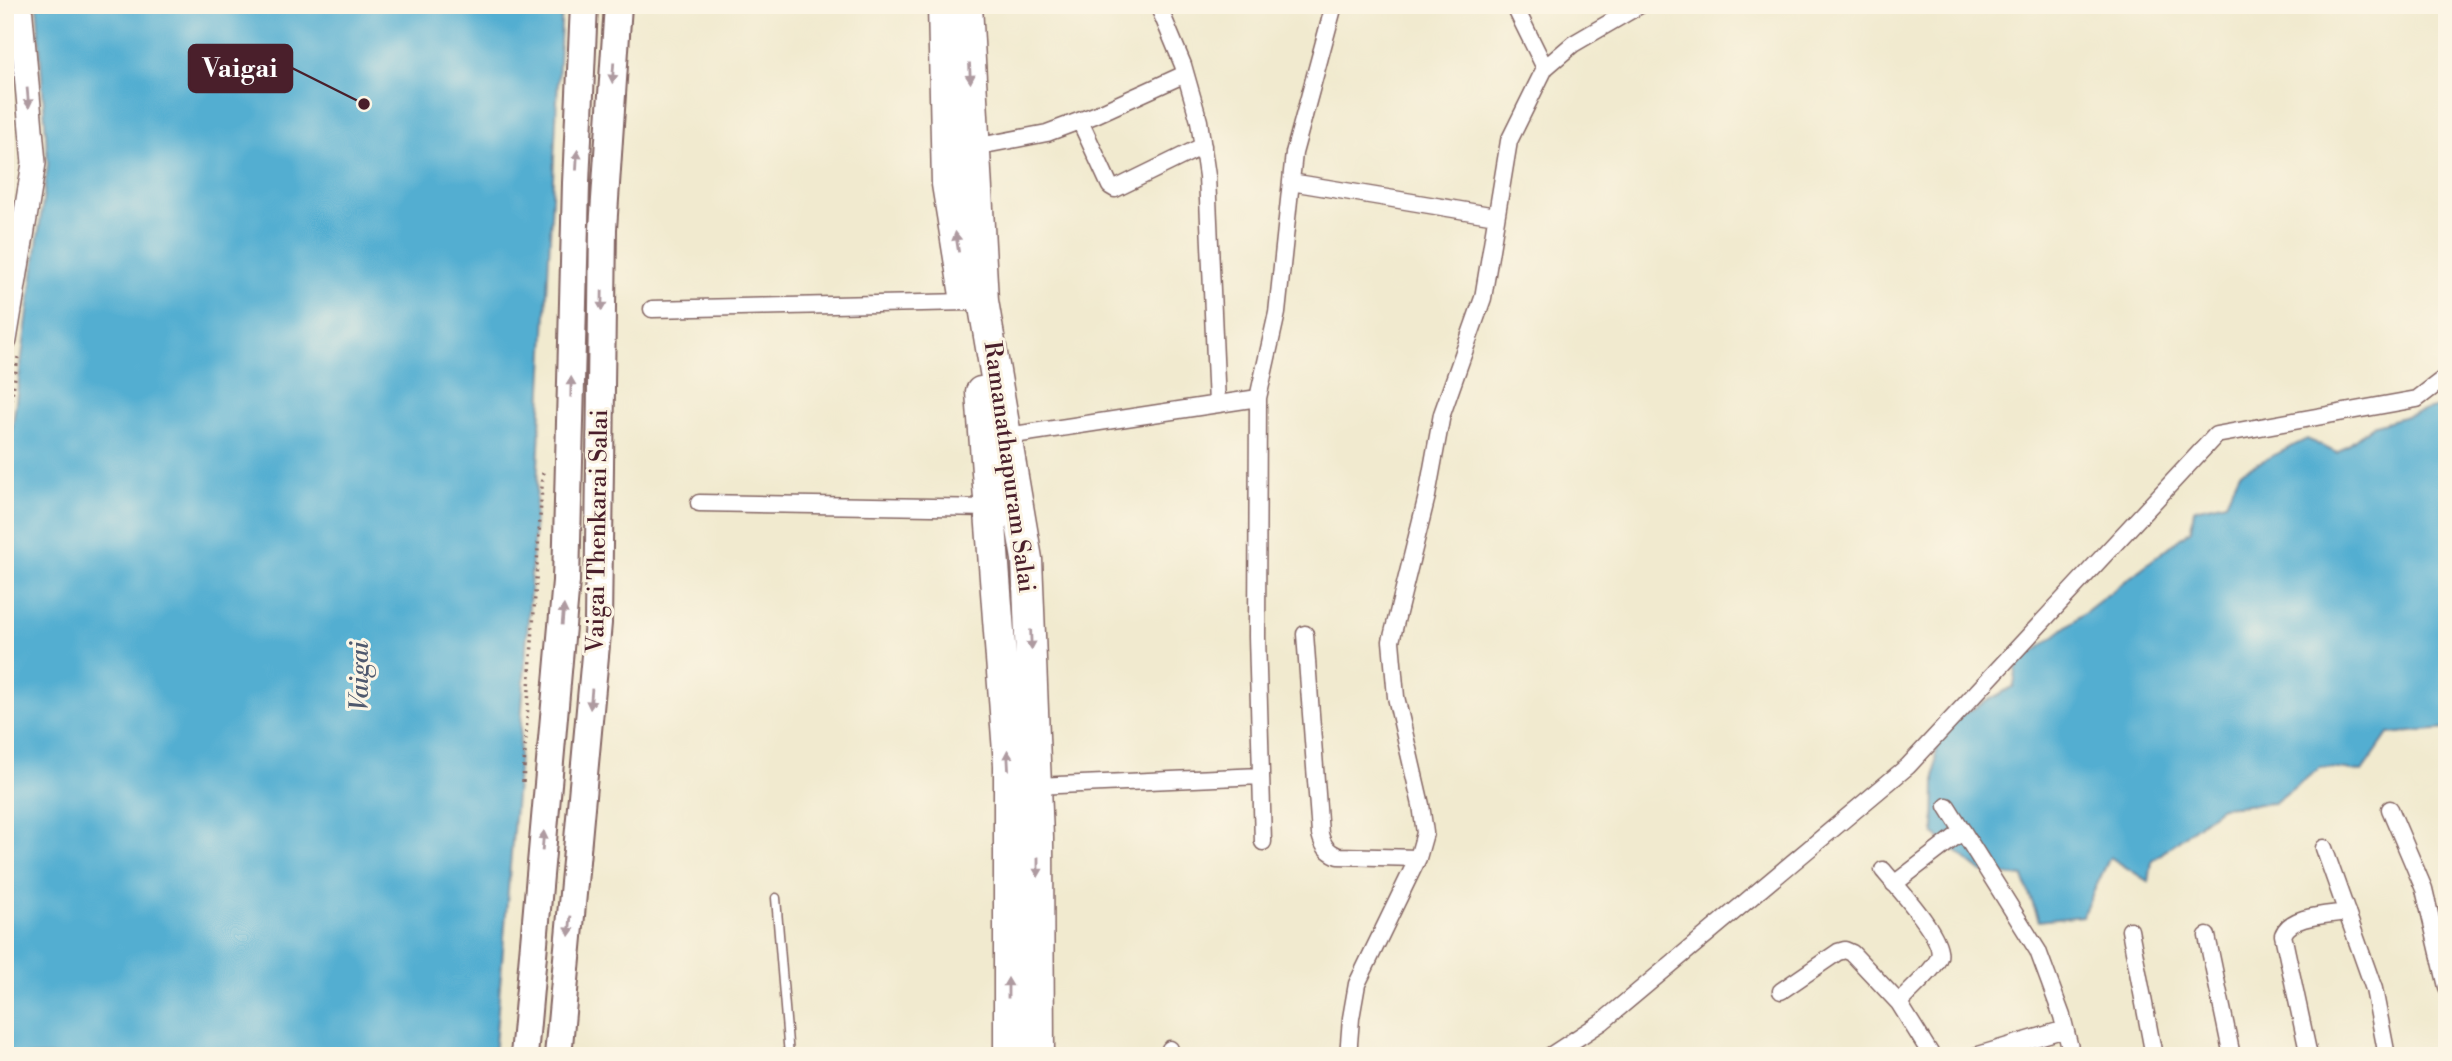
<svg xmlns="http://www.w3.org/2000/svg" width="2452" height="1061" font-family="'Libre Bodoni',serif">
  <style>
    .water { fill: #53aed1; stroke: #4e667e; stroke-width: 2 }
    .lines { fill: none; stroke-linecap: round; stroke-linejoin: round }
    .lane-casing { stroke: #846664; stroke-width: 11 }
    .street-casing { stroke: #846664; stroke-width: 19 }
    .secondary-casing { stroke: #846664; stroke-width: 26 }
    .primary-casing { stroke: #846664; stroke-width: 30 }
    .highway-casing { stroke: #846664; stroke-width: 33 }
    .path { stroke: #846664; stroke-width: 3.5; stroke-dasharray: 2 5; stroke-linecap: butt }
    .lane { stroke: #fff; stroke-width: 8 }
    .street { stroke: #fff; stroke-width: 16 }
    .secondary { stroke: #fff; stroke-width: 23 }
    .primary { stroke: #fff; stroke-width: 26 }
    .highway { stroke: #fff; stroke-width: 30 }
    .oneway { fill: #ae9aa0 }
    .labels { text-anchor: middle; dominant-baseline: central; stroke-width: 6; stroke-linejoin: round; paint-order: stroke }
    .street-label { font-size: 24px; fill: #4a1f2b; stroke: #fcf5e5 }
    .water-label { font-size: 26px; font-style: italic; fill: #4e586d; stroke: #fcf5e5 }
    .leader { fill: none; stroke: #4a1f2b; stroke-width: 2.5 }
    .callout-dot { fill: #4a1f2b; stroke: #fcf5e5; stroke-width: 2.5 }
    .callout { fill: #4a1f2b; stroke: #4a1f2b; stroke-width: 2.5 }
    .callout-label { font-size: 26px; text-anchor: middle; font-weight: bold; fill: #fff }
  </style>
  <rect width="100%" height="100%" fill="#fcf5e5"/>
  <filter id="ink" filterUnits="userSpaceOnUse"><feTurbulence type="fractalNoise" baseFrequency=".0143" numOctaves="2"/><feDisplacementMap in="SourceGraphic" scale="14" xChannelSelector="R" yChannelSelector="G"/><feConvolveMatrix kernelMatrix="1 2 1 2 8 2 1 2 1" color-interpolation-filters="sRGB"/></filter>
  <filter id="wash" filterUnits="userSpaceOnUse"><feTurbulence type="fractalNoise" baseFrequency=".00686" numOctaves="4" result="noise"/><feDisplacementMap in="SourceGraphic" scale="28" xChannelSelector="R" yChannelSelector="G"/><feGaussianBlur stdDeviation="1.57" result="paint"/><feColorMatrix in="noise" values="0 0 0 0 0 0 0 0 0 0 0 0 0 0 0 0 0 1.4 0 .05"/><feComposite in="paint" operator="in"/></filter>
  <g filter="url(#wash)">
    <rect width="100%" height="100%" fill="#f1eacf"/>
    <path class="water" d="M37,5h525l-25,481 -20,297 -23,273h-489v-574l43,-318z
      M2447,404v325l-59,5 -26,38 -41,-5 -47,36 -53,4 -69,54 -3,21 -39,-25 -28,59 -43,5 -16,-44 -41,-5 -48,-38 2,-105 78,-43 3,-21 174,-135 3,-21 32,-7 14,-30 67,-33 30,14 35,-27z"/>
  </g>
  <g filter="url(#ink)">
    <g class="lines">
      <g class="lane-casing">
        <path id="lane" d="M776,898l13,158"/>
      </g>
      <g class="street-casing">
        <path id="street" d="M1158,5l25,60 16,56 8,55 10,228
          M1514,5l31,63
          M1080,121l30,65 5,3 88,-43
          M974,147l73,-14 48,-18 90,-41
          M1291,182l205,34
          M652,309l315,-7
          M1258,398l-1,239 6,205
          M1007,436l251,-38 19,-85 17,-160 40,-148
          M699,503l292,5
          M1305,634l15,200c3,12 7,17 18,22l80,2
          M1036,786l225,-10
          M1947,806l91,145 24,65 10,40
          M2390,809l34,80 23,98
          M2324,848l50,141 13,67
          M1883,870c13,16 62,68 56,87 -5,14 -30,34 -40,46
          M1894,884l69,-53
          M2130,930l24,126
          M2207,936l25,120
          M1781,991l57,-39 7,-2 7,3 47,50 33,53
          M1170,1049l2,7
          M1348,1056l3,-38 6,-34 61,-126 7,-25 -4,-28 -25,-108 -5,-56 36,-145 15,-82 41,-116 26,-157 36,-73 28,-24 67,-39
          M1550,1056l52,-34 306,-256 308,-331 201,-36 30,-23
          M1975,1056l90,-27
          M2309,1056l-26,-121c7,-20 45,-20 64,-23"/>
      </g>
      <g class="secondary-casing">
        <path id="secondary" d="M5,340l29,-177 -14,-158"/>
      </g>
      <g class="primary-casing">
        <path id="primary" d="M524,1056l42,-475 10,-398 8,-178
          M558,1056l40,-433 5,-394 15,-224"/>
      </g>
      <g class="highway-casing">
        <path id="highway" d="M943,5l4,179 18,111
          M967,5l16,296 44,258 11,278 1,219
          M981,392l28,373v291"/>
      </g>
      <path class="path" d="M5,442l13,-85
        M523,782l20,-311"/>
      <use href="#lane" class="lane"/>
      <use href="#street" class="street"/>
      <use href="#secondary" class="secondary"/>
      <use href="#primary" class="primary"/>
      <use href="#highway" class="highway"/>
    </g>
    <defs><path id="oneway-solid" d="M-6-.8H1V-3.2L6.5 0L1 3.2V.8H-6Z" transform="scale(1.75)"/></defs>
    <g class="oneway">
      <use href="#oneway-solid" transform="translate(613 73) rotate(94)"/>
      <use href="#oneway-solid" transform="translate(970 73) rotate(87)"/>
      <use href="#oneway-solid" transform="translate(28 98) rotate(85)"/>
      <use href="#oneway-solid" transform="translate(577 160) rotate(-87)"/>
      <use href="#oneway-solid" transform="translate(957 242) rotate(-99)"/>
      <use href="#oneway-solid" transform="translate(602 301) rotate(91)"/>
      <use href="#oneway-solid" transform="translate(571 387) rotate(-89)"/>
      <use href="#oneway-solid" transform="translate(563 615) rotate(-85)"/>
      <use href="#oneway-solid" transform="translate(1031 640) rotate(88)"/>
      <use href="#oneway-solid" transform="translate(591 699) rotate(95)"/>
      <use href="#oneway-solid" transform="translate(1008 760) rotate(-93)"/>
      <use href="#oneway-solid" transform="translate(543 841) rotate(-85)"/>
      <use href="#oneway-solid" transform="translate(1038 867) rotate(90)"/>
      <use href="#oneway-solid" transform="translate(570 926) rotate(95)"/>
      <use href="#oneway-solid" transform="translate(1008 988) rotate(-90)"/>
    </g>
  </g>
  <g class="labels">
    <g class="street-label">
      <text transform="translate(1009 467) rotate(82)">Ramanathapuram Salai</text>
      <text transform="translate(598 531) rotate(-89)">Vaigai Thenkarai Salai</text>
    </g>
    <g class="water-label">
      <text transform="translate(360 676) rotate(-90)">Vaigai</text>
    </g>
  </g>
  <path class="leader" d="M364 104L292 68"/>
  <circle class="callout-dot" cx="364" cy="104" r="7"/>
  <rect class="callout" x="189" y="45" width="103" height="47" rx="7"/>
  <g class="callout-label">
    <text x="240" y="77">Vaigai</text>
  </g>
  <rect width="2452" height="1061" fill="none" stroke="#fcf5e5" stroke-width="28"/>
</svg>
